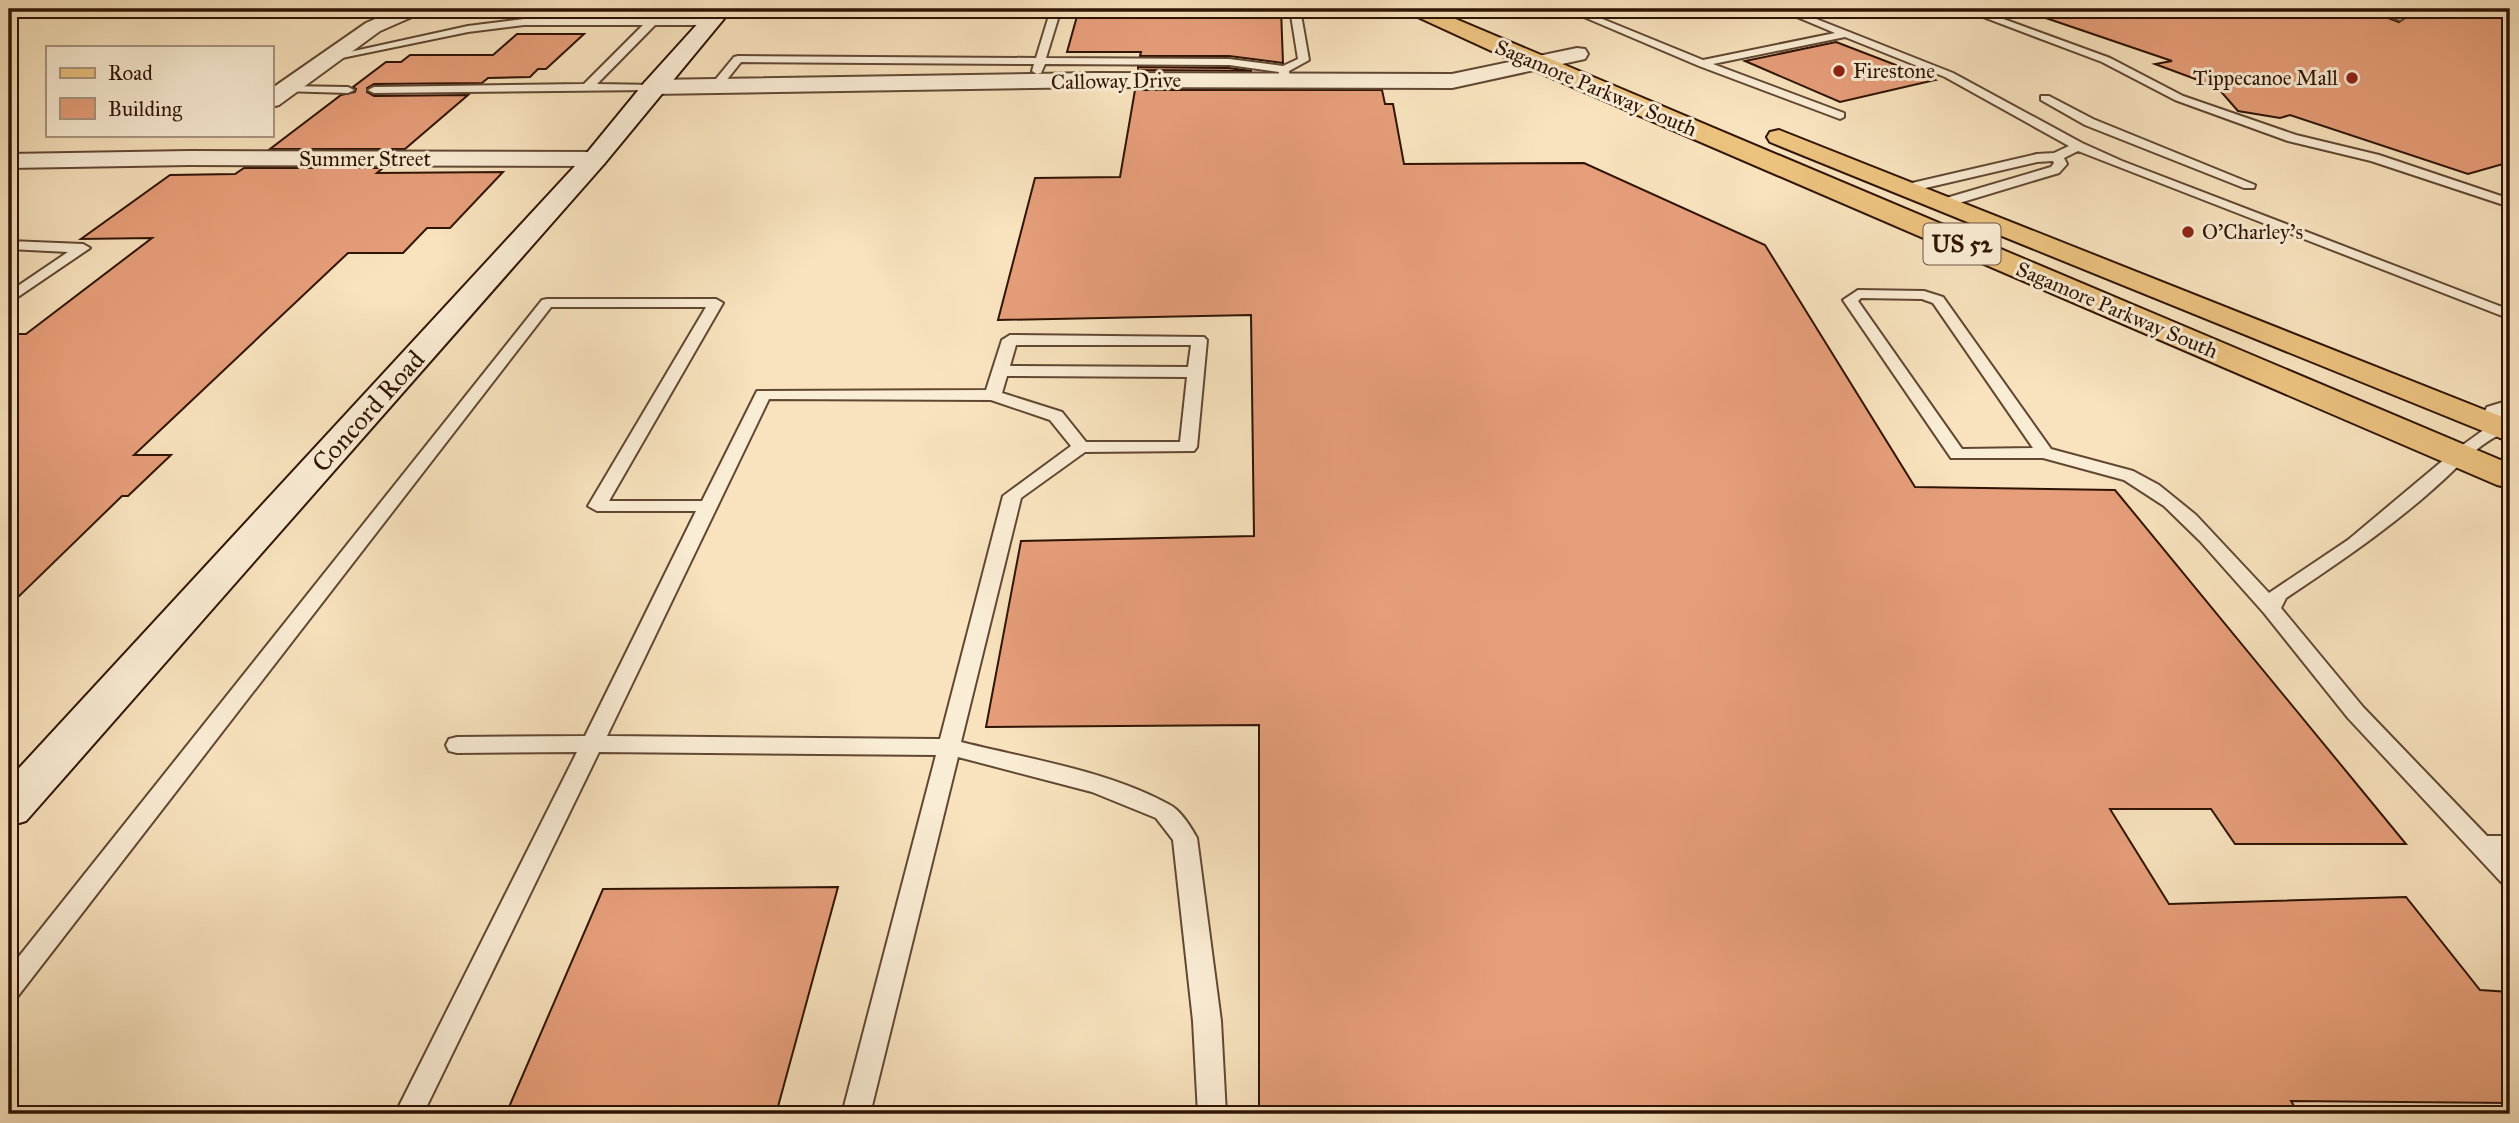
<svg xmlns="http://www.w3.org/2000/svg" width="2519" height="1123" font-family="'IM FELL Great Primer',serif">
  <style>
    .building { fill: #e69e7a; stroke: #2f1304; stroke-width: 2 }
    .lines { fill: none; stroke-linecap: round; stroke-linejoin: round }
    .lane-casing { stroke: #614732; stroke-width: 4 }
    .street-casing { stroke: #614732; stroke-width: 4 }
    .secondary-casing { stroke: #2f1304; stroke-width: 4 }
    .primary-casing { stroke: #2f1304; stroke-width: 4 }
    .lane { fill: #faedd5; fill-rule: evenodd }
    .street { fill: #faedd5; fill-rule: evenodd }
    .secondary { fill: #faedd5; fill-rule: evenodd }
    .primary { fill: #ecc27f; fill-rule: evenodd }
    .poi-dot { fill: #8f2418; stroke: #faedd5; stroke-width: 2.5 }
    .labels { text-anchor: middle; dominant-baseline: central; stroke-width: 6; stroke-linejoin: round; paint-order: stroke }
    .far-poi-label { font-size: 21px; fill: #2f1304; stroke: #faedd5; text-anchor: start }
    .far-street-label { font-size: 21px; fill: #2f1304; stroke: #faedd5 }
    .shield { fill: #faedd5; stroke: #6c5443; stroke-width: 2 }
    .shield-label { font-size: 24px; font-weight: bold; fill: #2f1304 }
    .street-label { font-size: 26px; fill: #2f1304; stroke: #faedd5 }
  </style>
  <rect width="100%" height="100%" fill="#f8e3be"/>
  <filter id="stains"><feTurbulence type="fractalNoise" baseFrequency=".00286" numOctaves="4"/><feColorMatrix values="0 0 0 0 .2 0 0 0 0 .09 0 0 0 0 .02 0 0 0 .5 -.17"/></filter>
  <radialGradient id="worn" r=".72"><stop offset=".6" stop-color="#630" stop-opacity="0"/><stop offset="1" stop-color="#630" stop-opacity=".3"/></radialGradient>
  <path class="building" d="M1079,9h202l2,54 -54,-7h-89l1,-4h-74z
    M2035,9h330l34,13 8,-6 -17,-7h120v153l-42,12 -178,-59 -10,3 -42,-7 -21,-24 -62,-23 17,-3 -138,-47z
    M517,34h67l-38,35h-8l-8,8 -42,1 -6,5 -108,1 -7,4v4l7,4 94,-1 -63,54h-135l71,-54 14,-3 1,-3 -3,-2 33,-25h15l9,-7h83z
    M1836,42l99,38 -95,22 -95,-41z
    M1138,67l91,1 23,3 -114,-1z
    M1135,90h247l3,14h8l11,60 180,-1 181,82 150,242 200,3 291,354h-171l-24,-35h-101l59,95 237,-7 74,93 30,2v111l-219,-2 8,13h-1040v-389l-273,2 35,-186 233,-5 -3,-221 -253,5 37,-142 85,-1z
    M244,168h139l-6,5 126,-1 -53,56h-23l-24,25h-55l-214,202h37l-43,41h-6l-113,110v-272h17l126,-96 -71,1 89,-64 65,-1z
    M838,887l-62,227h-270l97,-225z"/>
  <g class="lines">
    <g class="lane-casing">
      <path id="lane" d="M1051,9h10l-15,49 183,1 54,7 15,-7 -8,-50h10l9,51 -20,11 1,9 -6,3 -6,-3 1,-8 -50,-7 -184,-1 -4,9 -4,1 -5,-3 2,-7 -293,-2 -20,25 -10,-2 23,-28 4,-1 298,2z
        M1565,9h13l125,51 132,-27 -57,-24h13l162,64 129,70 40,18 388,149v9l-432,-168 -14,7 3,6 -8,9 -113,34h-10v-6l115,-34 3,-4 -1,-2 -16,1 -133,31 -6,-4 1,-3 138,-32 17,-1 15,-7 -124,-69 -100,-40 -132,27 131,49v4l-4,2 -141,-53z
        M1962,9h14l134,49 73,38 113,39 83,20 131,44v8l-139,-46 -83,-20 -113,-41 -73,-38z
        M2368,9h15l22,8 -5,3z
        M524,19h186l5,3 -5,3h-55l-58,59 60,1v4l-4,1 -279,3 -6,-3 6,-3 210,-3 59,-59h-119l-56,7 -136,28 -5,-3 141,-31z
        M286,86l62,1 6,3 -6,3 -66,-2v-4z
        M2041,96h8l44,23 162,66 -1,3h-10l-159,-63 -44,-25z
        M9,241l74,3 7,4 -81,55v-11l59,-40 -59,-3z
        M1858,290l66,1 19,6 108,152 82,22 26,14 37,30 73,78 79,-53 105,-88 36,-26 -4,-15 2,-4 23,-7v11l-8,2 3,9h5v10c-18,2 -40,23 -53,35 -52,51 -111,91 -171,131l-5,10 82,99 124,129h23v18h-5l5,5v26l-9,-3 -153,-164 -84,-105 -64,-72 -36,-35 -40,-26 -81,-22h-92l-108,-158zM1861,298l61,1 11,4 100,145 -71,1 -104,-148z
        M547,299h169l7,4 -114,198h93l55,-110 229,-1 16,-50 8,-5 194,2 3,3 -10,107 -3,4 -109,1 -64,46 -60,244c68,17 148,29 209,63 10,5 21,22 27,33l24,183 5,93h-28l-5,-93 -20,-181 -17,-22 -64,-26 -134,-35 -88,357h-28l94,-359 -337,-3 -176,362h-28l182,-362 -120,1 -8,-2 -3,-6 3,-6 8,-2 128,-1 111,-225h-99l-9,-5 118,-199h-155l-533,689 -9,3v-30l533,-669zM1016,345h175l-3,22 -178,-1zM1007,376l180,1 -7,65h-94l-24,-30 -60,-19zM769,399l222,1 59,20 21,26 -68,50 -63,243 -333,-3z"/>
    </g>
    <g class="street-casing">
      <path id="street" d="M398,9h26l-3,4 -41,18 -101,74 -8,2v-18l95,-66z
        M1577,48l8,1 3,5 -3,5 -133,29 -358,-1 -441,7 -8,-2 -3,-5 3,-5 8,-2 441,-7 358,1z
        M189,151l406,1 9,2 3,5 -3,5 -9,2 -406,-1 -180,3v-14z"/>
    </g>
    <g class="secondary-casing">
      <path id="secondary" d="M711,9h21l-128,155 -578,657 -17,5v-47l577,-625 59,-72z"/>
    </g>
    <g class="primary-casing">
      <path id="primary" d="M1406,9h26l1078,455v24l-13,-3 -966,-416 -122,-56z
        M1779,130l731,290v22l-740,-300 -3,-5 3,-5z"/>
    </g>
    <use href="#lane" class="lane"/>
    <use href="#street" class="street"/>
    <use href="#secondary" class="secondary"/>
    <use href="#primary" class="primary"/>
  </g>
  <g class="poi-dot">
    <circle cx="1839" cy="71" r="7"/>
    <circle cx="2352" cy="78" r="7"/>
    <circle cx="2188" cy="232" r="7"/>
  </g>
  <g class="labels">
    <g class="far-poi-label">
      <text x="1853" y="71">Firestone</text>
      <text x="2338" y="78" text-anchor="end">Tippecanoe Mall</text>
      <text x="2202" y="232">O'Charley's</text>
    </g>
    <g class="far-street-label">
      <text transform="translate(1116 81) rotate(-1)">Calloway Drive</text>
      <text transform="translate(1596 88) rotate(23)">Sagamore Parkway South</text>
      <text x="365" y="159">Summer Street</text>
      <text transform="translate(2117 310) rotate(23)">Sagamore Parkway South</text>
    </g>
    <rect class="shield" x="1923.5" y="223.5" width="77" height="41" rx="5"/>
    <g class="shield-label">
      <text x="1962" y="244">US 52</text>
    </g>
    <g class="street-label">
      <text transform="translate(368 411) rotate(-48)">Concord Road</text>
    </g>
  </g>
  <rect width="2519" height="1123" fill="none" stroke="#f8e3be" stroke-width="35"/>
  <rect x="10" y="10" width="2498" height="1102" fill="none" stroke="#2f1304" stroke-width="3.5"/>
  <rect x="18" y="18" width="2484" height="1088" fill="none" stroke="#2f1304" stroke-width="2"/>
  <rect x="46" y="46" width="228" height="91" fill="#faedd5" stroke="#a99681" stroke-width="2"/>
  <rect x="60" y="68" width="35" height="10" fill="#ecc27f" stroke="#a99681" stroke-width="2"/>
  <text x="108" y="80" font-size="21" fill="#2f1304">Road</text>
  <rect x="60" y="98" width="35" height="21" fill="#e69e7a" stroke="#a99681" stroke-width="2"/>
  <text x="108" y="116" font-size="21" fill="#2f1304">Building</text>
  <rect width="100%" height="100%" filter="url(#stains)"/>
  <rect width="100%" height="100%" fill="url(#worn)"/>
</svg>
